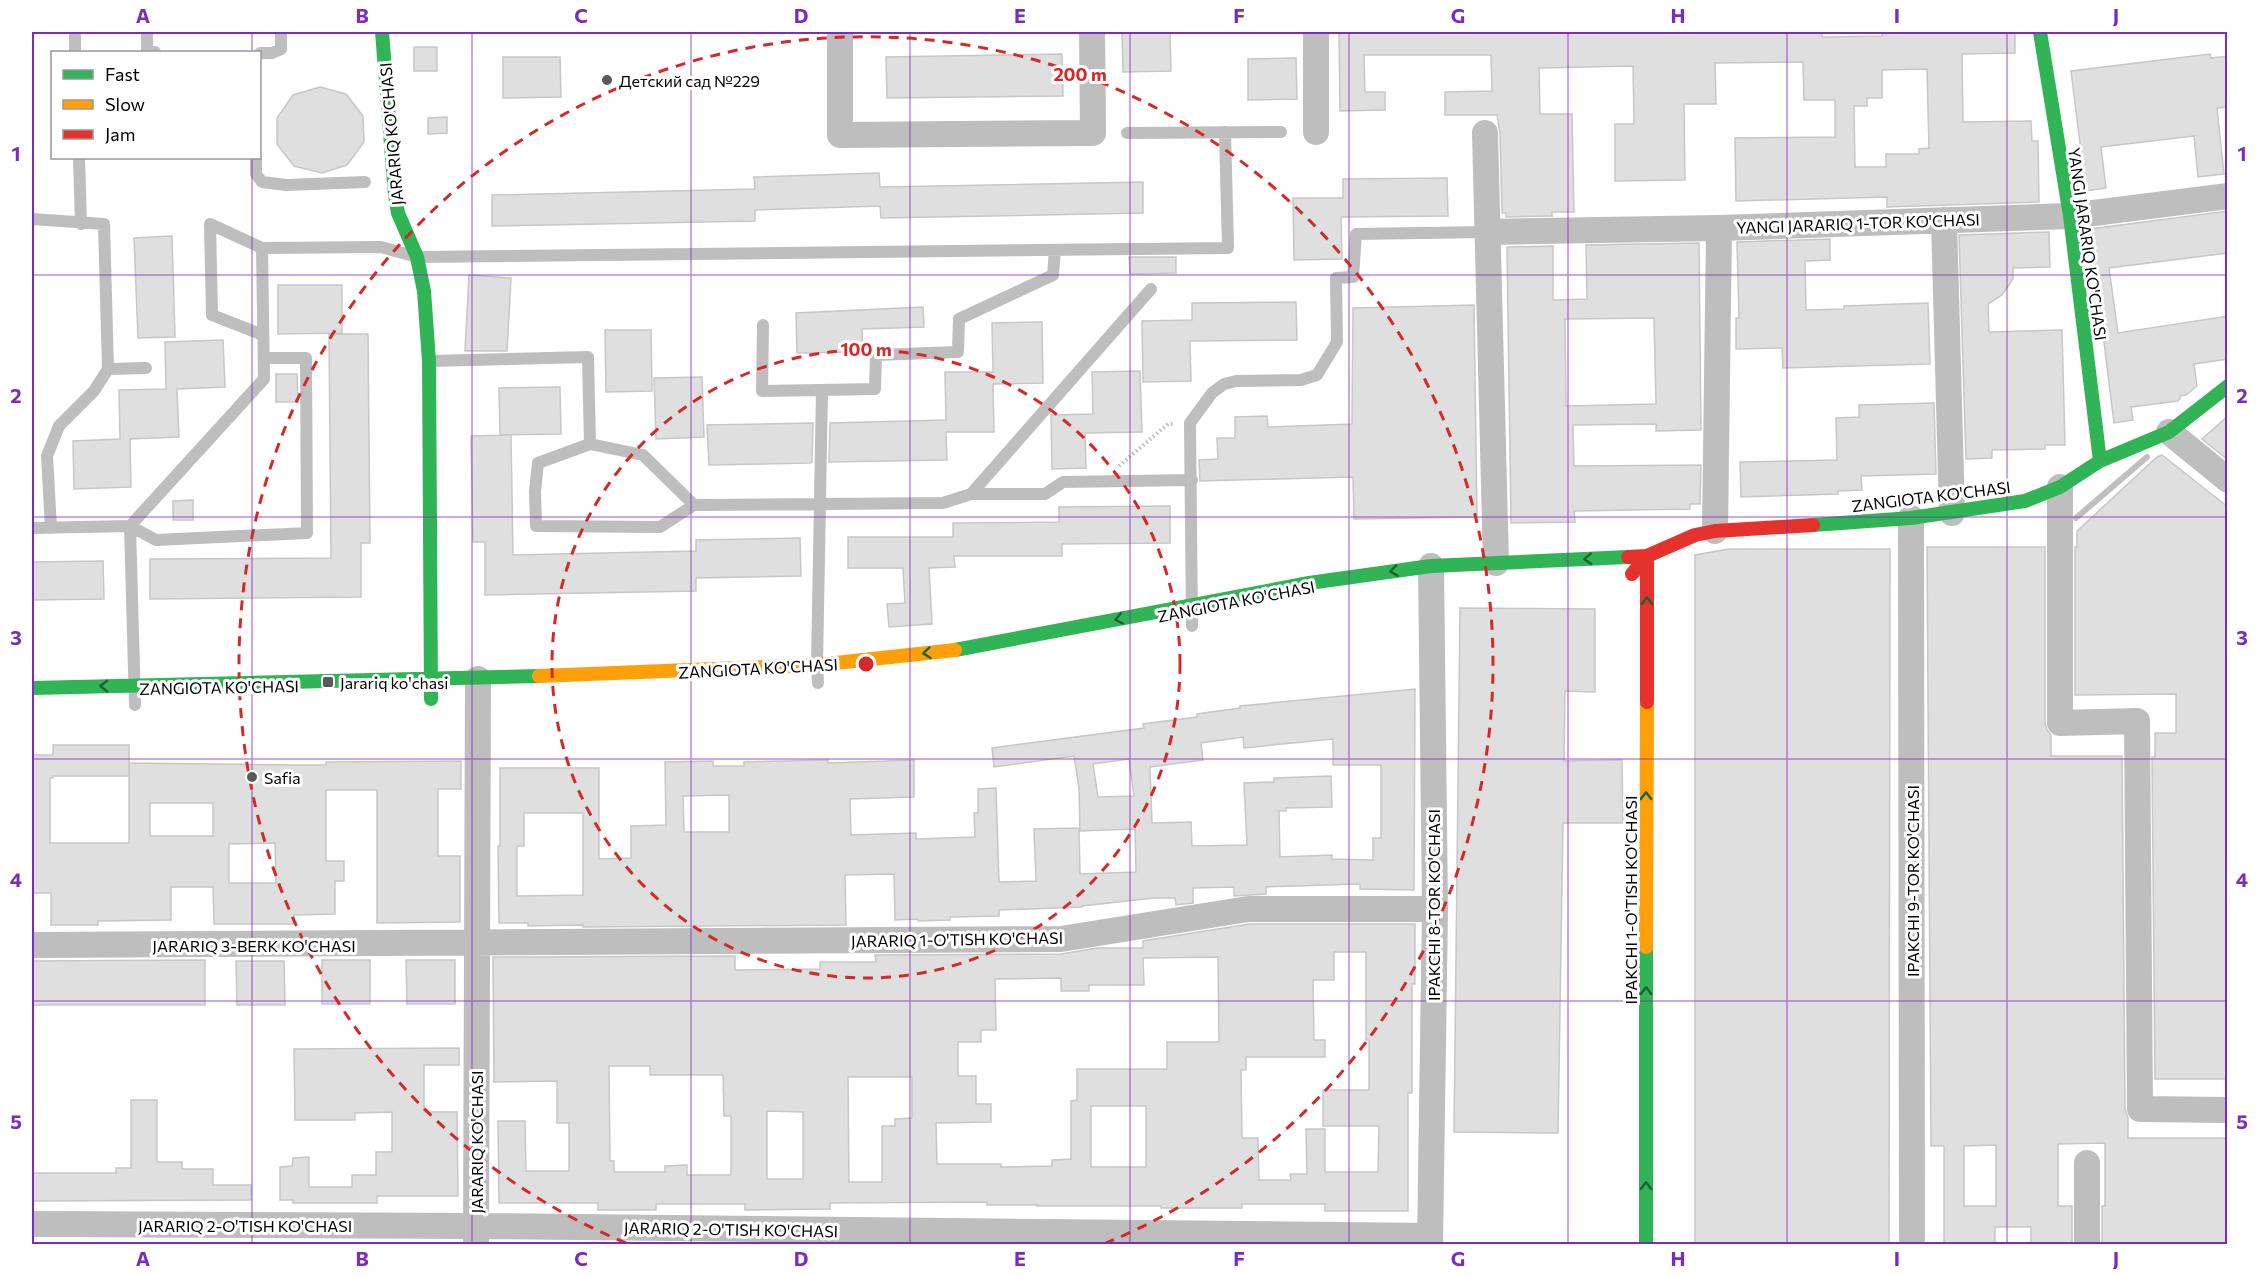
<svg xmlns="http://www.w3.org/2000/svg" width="2259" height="1276" font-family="Commissioner,sans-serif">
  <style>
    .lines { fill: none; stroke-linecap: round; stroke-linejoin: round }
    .stream { stroke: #bfbfbf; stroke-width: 6 }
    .building { fill: #dfdfdf; stroke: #c7c7c7; stroke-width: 1.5; fill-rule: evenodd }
    .path { stroke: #b9b9b9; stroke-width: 4; stroke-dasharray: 1.5 3; stroke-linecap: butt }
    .lane { stroke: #bebebe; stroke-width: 12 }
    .street { stroke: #bebebe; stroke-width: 26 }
    .fast { stroke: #30b455; stroke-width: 14 }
    .slow { stroke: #ff9f0a; stroke-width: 14 }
    .jam { stroke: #e5322d; stroke-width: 14 }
    .oneway { stroke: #1a632f }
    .grid { fill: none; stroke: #7b2cbf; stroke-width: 1.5; stroke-opacity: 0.55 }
    .ring { fill: none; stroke: #d62828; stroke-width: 3; stroke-dasharray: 10 8 }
    .poi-dot { fill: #595959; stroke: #fff; stroke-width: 2 }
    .labels { text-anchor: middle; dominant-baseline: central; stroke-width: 6; stroke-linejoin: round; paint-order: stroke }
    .poi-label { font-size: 16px; fill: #000; stroke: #fff; text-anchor: start }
    .street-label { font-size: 16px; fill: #000; stroke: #fff }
    .centre { fill: #d62828; stroke: #fff; stroke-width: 3 }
    .ring-label { font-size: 18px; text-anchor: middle; font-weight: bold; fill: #d62828; stroke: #fff; stroke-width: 6; stroke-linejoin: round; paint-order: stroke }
    .neatline { fill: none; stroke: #7b2cbf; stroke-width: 2 }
    .grid-label { font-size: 20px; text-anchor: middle; font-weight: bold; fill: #7b2cbf }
  </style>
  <rect width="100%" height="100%" fill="#fff"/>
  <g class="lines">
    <path class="stream" d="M2076,518l71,-61"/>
  </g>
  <path class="building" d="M1122,32h48l1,39 -48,1z
    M1339,32h483v5l60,-1v-4h133v21l-53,1 1,68 68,-1 1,20h6l1,61 -152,5v-10l-151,4 -1,-63 100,-1v-37h-31l-1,-38 -88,1 1,41h-32l1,76 -70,1v-57h19l-1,-58 -94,2 1,46h32l2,98h-22v4l-46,1v-4h-4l-2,-80 -3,-18h-52v-23l47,-1 -1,-36h-127l1,37h20v18l-45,1zM1927,69l2,79 -10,1v5h-33v13h-31l-1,-61h13v-8h15v-28z
    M414,47h23v24h-23z
    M1062,54l1,42 -176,2 -1,-41z
    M2210,54l1,4 17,-2v51l-11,1 7,66 -26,3 -4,-41 -93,11 5,41 -20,3 -15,-120z
    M503,57h57l1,40 -58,1z
    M1296,58l1,41 -49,1v-41z
    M320,87l26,7 17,22 1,26 -17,23 -25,8 -28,-7 -17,-22v-26l16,-23z
    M447,117v16l-19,1v-16z
    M879,173l1,14 263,-5v31l-262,5 -1,-12 -125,4v11l-263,5v-31l263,-6 -1,-12z
    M1447,178l1,38 -107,1 1,42 -48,1 -1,-62h50v-19z
    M2228,211v42l-119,15 9,65 110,-17v43l-34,5 3,22 -11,9 -6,1v3l-2,2 -47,6 2,13 -19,3 -24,-194z
    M2049,232l1,35 -37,1v11l-11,16 -14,9 1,28 73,-2 3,115h-20v4l-53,1v8l-26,1 -7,-224z
    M172,236l3,101 -37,1 -4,-100z
    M1830,239v21l-25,1 1,49 38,-1v-3l84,-3 2,61 -147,4 -1,-20 -46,1v-31h3l-2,-76z
    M1699,243l2,187 -45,1v-7l-83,1 1,41 127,-1 -1,39h-10v5l-116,2 1,11 -64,1 -4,-276 46,-1v54l34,-1 -1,-54zM1654,318l2,86 -90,2 -1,-87z
    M1129,257h47v16l-46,1z
    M469,275l42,3 -4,73h-42z
    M278,285h64v48l-64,1z
    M1296,302l1,38 -107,1 1,40 -48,1 -1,-61 50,-1v-17z
    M1474,305l3,212 -123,2 -1,-42 -153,4 -1,-21 19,-1 -1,-21h18v-21l32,-1 1,11 84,-3 1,-116z
    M923,307l1,20 -62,2 1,23 -66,1 -1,-40z
    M1042,322l1,61 -50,1 1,48h-48l1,28 -118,2 1,-39 116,-3 -1,-48h48l-1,-49z
    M605,330h46l1,61 -46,1z
    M329,334h39l2,209h-9v54l-211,2v-40l181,-1z
    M223,340l2,47 -48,2 2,48 -49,2 1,48 -57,2 -1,-48 47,-2 -1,-49 47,-1 -1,-47z
    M1140,371l2,61 -57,1 1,35 -34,1 -1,-54 42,-1 -1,-42z
    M276,374h21l1,28h-22z
    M702,377l2,60 -48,2 -2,-61z
    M560,387l1,47 -61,1 -1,-47z
    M1934,403l2,71 -75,2 1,14 -24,1v3l-97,3 -1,-35 97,-2 -1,-42 23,-1v-12z
    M2228,416v44l-26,-21z
    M813,423l-1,39 -2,1 -101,2 -2,-40z
    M511,435l2,120 183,-4v-11l104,-2 1,38 -105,2v13l-211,4v-53h-12l-2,-106z
    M2162,455l66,52v572h-73l-3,-322h3v-24h21v-39l-101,1v-148h2v-16l80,-74z
    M193,500v20h-20v-19z
    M1170,506v37l-108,1v12h-108l1,11 -26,1 3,56 -43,3 -2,-23 18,-1 -2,-35h-55v-31h105v-14l106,-1v-15z
    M1927,547h118v176l2,7 4,5v21h71l3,353 3,9v20h100v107h-126v-39h3v-63l-47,1v62h14v39h-41v-18h-36v18h-51v-99h-13zM1996,1145v61h-32v-60z
    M1729,549h161l-1,696h-194v-690z
    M103,561l1,38 -72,1v-38z
    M1460,608l135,1v83l-30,-1 -1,70 58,-1 1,63h-60l-5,310 -104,-1z
    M1415,689l-1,201 -54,-1v-5l-94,3v7l-32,2v-9l-41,1v15l-17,2 -1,-7h-21l-72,8v1l-83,3v6l-49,1v3l-32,1v-2l-23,1 -1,-46 -49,1 1,50 -263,2v-2l-55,1v-3h-29l-1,-77h2v-78h99v91l32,-1v-32l35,-1 -1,-63 48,-1v5h31v-4l84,-2v3l86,-3v37l-64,2 1,36 65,-2v6l59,-2 -1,-24h4v-24l18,-1 3,94 37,-1 -2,-52 45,-1 1,46 56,-2 -1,-43 -55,2 -1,-43 -5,-32 -80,11 -2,-19 152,-20 -1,-4 54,-7v-3l43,-6v-2zM1243,737l1,11 89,-9v26h48v73h-8v22l-41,-1v-4l-52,2 -1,-46h7v-3l46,-1 -1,-31 -57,2v4l-30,1 3,62 -55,1 -1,-24 -39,1 -2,-56 53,-7 -2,-17zM1129,759l5,37 -36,1 -5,-33zM729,795v37h-45l-1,-36zM524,813h59v82l-66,1v-50h7z
    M53,745h76v31h-76v2h-3v65h79v-80l162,2h35v-3l135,-1v28h-23v67h22v66l-83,1v-133h-51v71h18v20h-9v33l-41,1v9h-80l-1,-37h-42v33l-73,1v4h-47v-32h-19v-138h21zM150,803h63v33h-63zM275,843l1,40h-47v-39z
    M1249,924h166v60h-3v109h-4v118h-83v-7h-83v4h-81v-2h-124v-1h-50v-3l-157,1v6l-85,1v-6h-89v6h-58v-7h-99l-1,-82h27l1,50h43v-48h-12v-42l-63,1 -1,-125 242,-1v14l85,-1v-7h56l-1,-7 186,-1 36,-6h46v-7zM1334,952h32v88h3v50h-46v36h56l-1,46h-53v-43h-19l1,45h-17l1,6h-32l-1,-42h-16l-1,-68h5v-13h79v-17h-11l-1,-60h21zM1218,957l1,85h-52v27h-90v31l-6,1v58l-19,1v6l-51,1v-3h-64l-1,-41 55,-1v-18h-15v-28h-18v-34h23v-12h15l-1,-51 66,-1v13h28v-6h55l-1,-27zM609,1066h41v9h73l1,41h7v59h-44v-10l-22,1v6h-51v-11h-4zM848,1077h64v41l-17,1v7h-13v56h-33zM1091,1106h55v61h-55zM767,1111l36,1v67h-36z
    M205,960v45h-173v-44z
    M322,960h48v44h-48z
    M406,960h49v44h-48z
    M236,961h48l1,44h-48z
    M459,1048v17h-35v47h33l1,84h-81v7h-84v-3h-13v-33l12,-1 1,-8 16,-1v30h43v-12h24v-23h16v-40l-37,1v7h-60l-1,-71z
    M131,1100h26v62h25v7h31v16h38v15l-219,1v-28h84v-5h15z"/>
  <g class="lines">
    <path class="path" d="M1119,466l49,-42h6"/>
    <path class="lane" d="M147,32v18l8,2
      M75,36v16
      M260,53h12l9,-4v-17
      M1127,133l154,-1
      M79,158l2,66
      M256,158v16l6,8 24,3 79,-3
      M32,219l72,5 4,145 -14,22 -35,35 -12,30 4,72
      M763,325l-1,66 113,-2 1,-34 82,-3 1,-33 94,-44 2,-25
      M263,335l-51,-20 -2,-91 52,24 119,-1 36,10 811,-9 -3,-116
      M430,361l158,-4 2,87
      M108,369l38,-1
      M971,494l180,-205
      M694,505l-51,-50 -53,-11 -52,19 -3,28 1,35 124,1 34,-22 249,-2 28,-9h74l18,-12 129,-2
      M32,528l98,-2 26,14 151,-7 -1,-175h-42
      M1192,626l-2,-203 22,-30 12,-9 12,-3 65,-1 16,-5 20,-33 -1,-64 17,-1 3,-43 131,-2
      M818,683l-1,-18 5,-275
      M135,705l-5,-179 134,-147 -2,-131"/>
    <path class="street" d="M840,32v103l253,-2 -1,-101
      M1316,32v100
      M1485,133l11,430
      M1944,220l8,293
      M1487,232l232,-4 351,-12 158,-20
      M2169,432l59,48
      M2060,487v236l77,-2 3,388 88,1
      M1911,518l1,726
      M1715,531l4,-303
      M32,945l1029,-6 187,-30h187
      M2087,1163v81
      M32,1224l444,2 954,10
      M476,1244l2,-565
      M1430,1244l5,-335 -4,-343"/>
    <path class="fast" d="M382,32l13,163 3,18 19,44 7,34 5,70 2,338
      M2040,32l30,184 30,245
      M1813,525l98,-7 114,-17 35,-14 40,-26 69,-29 59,-46
      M955,650l354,-67 122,-17 197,-9
      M32,688l507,-12
      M1646,1244v-297"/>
    <path class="slow" d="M539,676l278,-11 138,-15
      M1646,947l1,-245"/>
    <path class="jam" d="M1628,557l19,-1v146
      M1632,574l15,-18 48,-21 20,-4 98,-6"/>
  </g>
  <defs><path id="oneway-chevron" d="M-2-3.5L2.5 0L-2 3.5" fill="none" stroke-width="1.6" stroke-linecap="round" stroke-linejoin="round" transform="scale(1.5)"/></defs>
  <g class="oneway">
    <use href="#oneway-chevron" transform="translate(1588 559) rotate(177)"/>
    <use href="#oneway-chevron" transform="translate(1394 571) rotate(172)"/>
    <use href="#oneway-chevron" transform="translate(1647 601) rotate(-90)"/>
    <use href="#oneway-chevron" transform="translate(1119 619) rotate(169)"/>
    <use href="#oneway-chevron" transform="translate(927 653) rotate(174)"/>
    <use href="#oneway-chevron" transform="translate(104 686) rotate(179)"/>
    <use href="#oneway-chevron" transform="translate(1646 796) rotate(-90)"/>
    <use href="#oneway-chevron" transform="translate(1646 991) rotate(-90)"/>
    <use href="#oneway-chevron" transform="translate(1646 1186) rotate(-90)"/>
  </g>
  <path class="grid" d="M252,32v20M472,32v1212M691,32v1212M910,32v1212M1130,32v1212M1349,32v1212M1568,32v1212M1787,32v1212M2007,32v1212M252,158v1086M32,275h2196M32,517h2196M32,759h2196M32,1001h2196"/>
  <g class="ring">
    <circle cx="866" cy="664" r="314"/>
    <path d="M626 1243A627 627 0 1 1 1106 1243"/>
  </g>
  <g class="poi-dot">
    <circle cx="607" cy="80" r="6"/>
    <rect x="322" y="676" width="12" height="12" rx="3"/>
    <circle cx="252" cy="777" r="6"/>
  </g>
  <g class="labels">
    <g class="poi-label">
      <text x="619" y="80">Детский сад №229</text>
      <text x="340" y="682">Jarariq ko'chasi</text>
      <text x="264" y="777">Safia</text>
    </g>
    <g class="street-label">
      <text transform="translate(391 134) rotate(-95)">JARARIQ KO'CHASI</text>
      <text transform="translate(1858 223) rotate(-2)">YANGI JARARIQ 1-TOR KO'CHASI</text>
      <text transform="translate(2088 244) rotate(82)">YANGI JARARIQ KO'CHASI</text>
      <text transform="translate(1931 496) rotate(-7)">ZANGIOTA KO'CHASI</text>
      <text transform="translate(1236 601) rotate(-11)">ZANGIOTA KO'CHASI</text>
      <text transform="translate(758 668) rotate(-3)">ZANGIOTA KO'CHASI</text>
      <text transform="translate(219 687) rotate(-1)">ZANGIOTA KO'CHASI</text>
      <text transform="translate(1912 881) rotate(-90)">IPAKCHI 9-TOR KO'CHASI</text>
      <text transform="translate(1630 900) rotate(-90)">IPAKCHI 1-O'TISH KO'CHASI</text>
      <text transform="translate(1433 905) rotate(-90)">IPAKCHI 8-TOR KO'CHASI</text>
      <text transform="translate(957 939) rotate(-1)">JARARIQ 1-O'TISH KO'CHASI</text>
      <text x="254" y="945">JARARIQ 3-BERK KO'CHASI</text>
      <text transform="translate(476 1142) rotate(-90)">JARARIQ KO'CHASI</text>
      <text x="245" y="1225">JARARIQ 2-O'TISH KO'CHASI</text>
      <text transform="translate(731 1229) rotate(1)">JARARIQ 2-O'TISH KO'CHASI</text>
    </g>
  </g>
  <circle cx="866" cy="664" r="9" class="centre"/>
  <g class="ring-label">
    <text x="1080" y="81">200 m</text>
    <text x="866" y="356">100 m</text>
  </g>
  <rect width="2259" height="1276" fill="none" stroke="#ffffff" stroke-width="66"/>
  <rect x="51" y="51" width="210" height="108" fill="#ffffff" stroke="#999999" stroke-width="1.5"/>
  <rect x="63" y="70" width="30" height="9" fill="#30b455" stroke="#999999" stroke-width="1.5"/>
  <text x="105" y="81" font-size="18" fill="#000000">Fast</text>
  <rect x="63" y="100" width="30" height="9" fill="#ff9f0a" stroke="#999999" stroke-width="1.5"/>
  <text x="105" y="111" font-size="18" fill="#000000">Slow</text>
  <rect x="63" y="130" width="30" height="9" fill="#e5322d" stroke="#999999" stroke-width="1.5"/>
  <text x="105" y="141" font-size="18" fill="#000000">Jam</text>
  <rect x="33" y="33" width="2193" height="1210" class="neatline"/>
  <g class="grid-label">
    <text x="143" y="23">A</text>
    <text x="362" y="23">B</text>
    <text x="581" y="23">C</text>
    <text x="801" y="23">D</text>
    <text x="1020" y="23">E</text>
    <text x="1239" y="23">F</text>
    <text x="1458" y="23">G</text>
    <text x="1678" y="23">H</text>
    <text x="1897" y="23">I</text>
    <text x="2116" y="23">J</text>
    <text x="16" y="161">1</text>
    <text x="2242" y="161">1</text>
    <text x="16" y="403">2</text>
    <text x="2242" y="403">2</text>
    <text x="16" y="645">3</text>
    <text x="2242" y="645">3</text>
    <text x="16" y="887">4</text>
    <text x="2242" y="887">4</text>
    <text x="16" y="1129">5</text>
    <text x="2242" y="1129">5</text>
    <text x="143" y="1266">A</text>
    <text x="362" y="1266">B</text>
    <text x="581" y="1266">C</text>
    <text x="801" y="1266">D</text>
    <text x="1020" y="1266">E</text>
    <text x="1239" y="1266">F</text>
    <text x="1458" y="1266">G</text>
    <text x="1678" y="1266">H</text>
    <text x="1897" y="1266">I</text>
    <text x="2116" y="1266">J</text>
  </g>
</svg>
